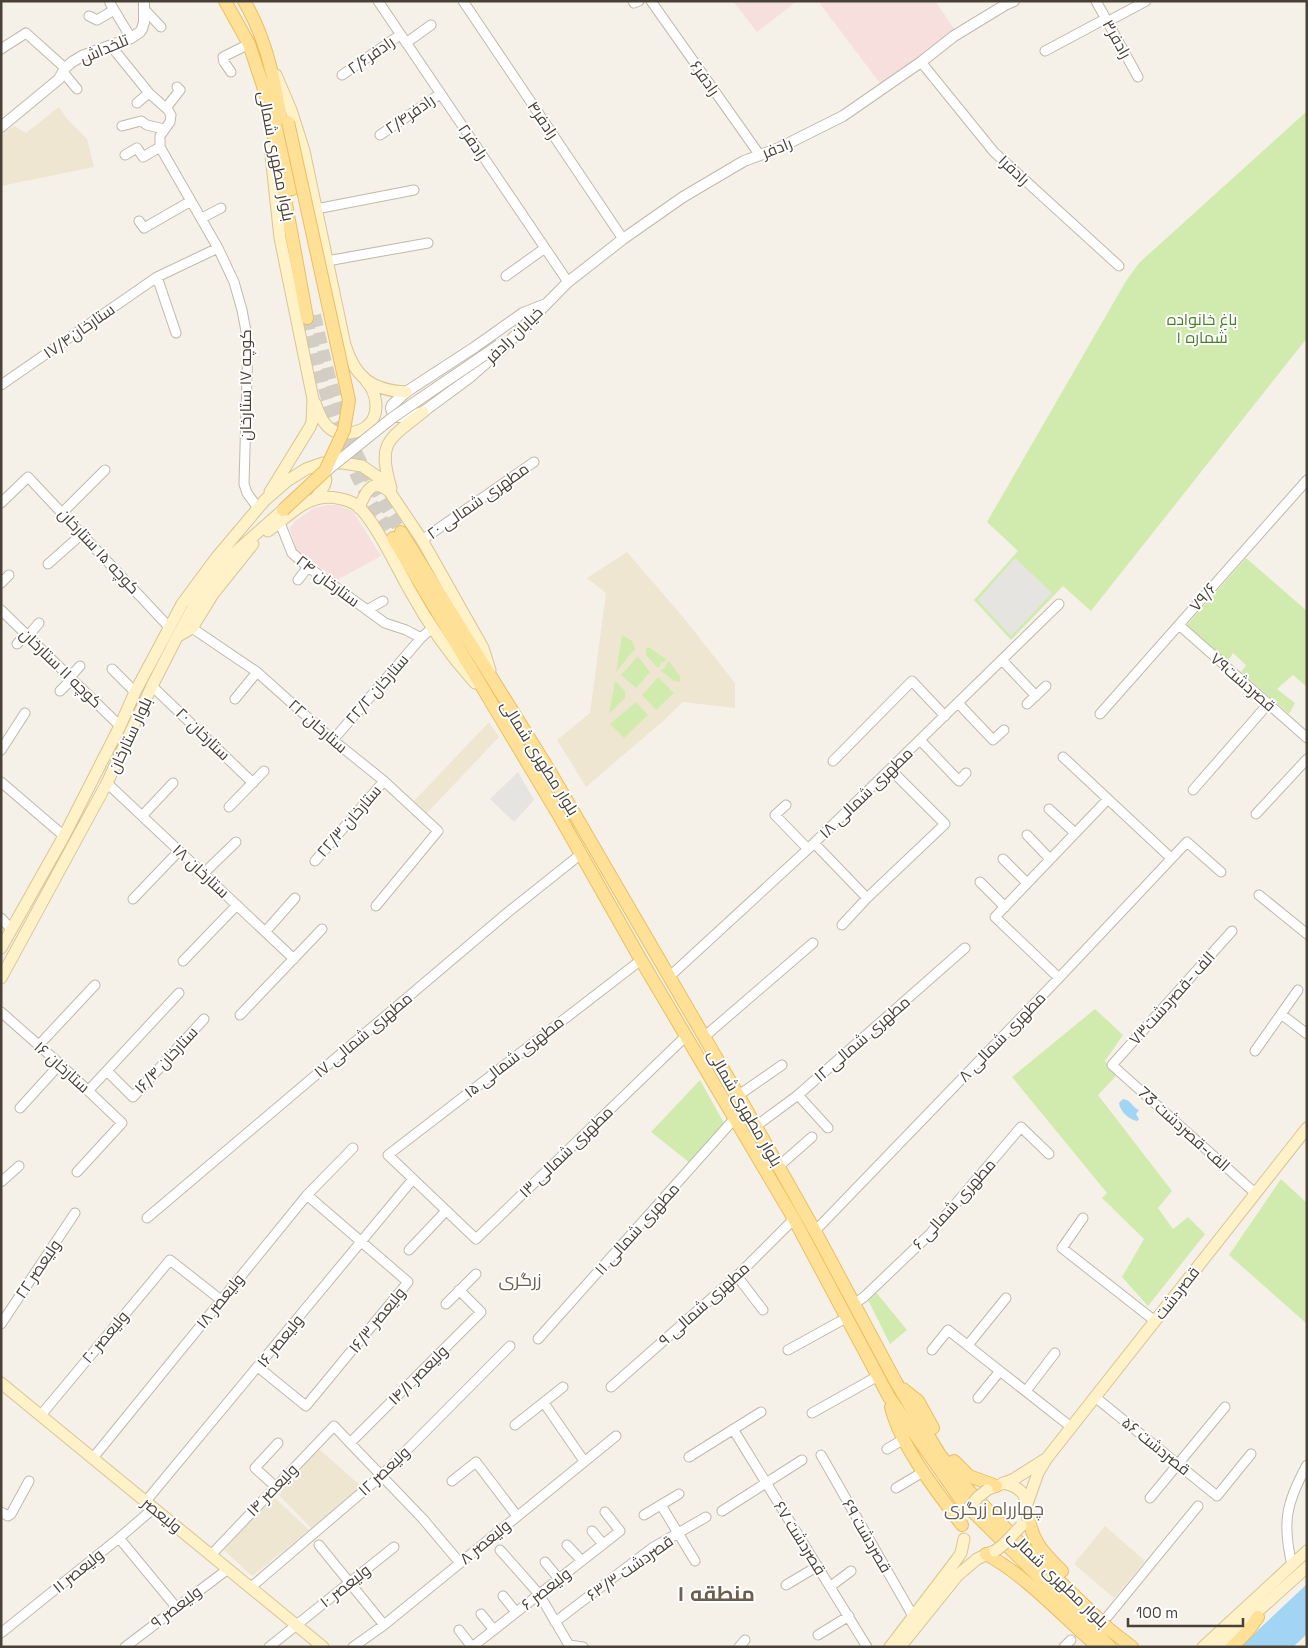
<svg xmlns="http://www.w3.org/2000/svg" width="1308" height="1648" font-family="'Space Grotesk',Cairo,sans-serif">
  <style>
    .education { fill: #efe6d2 }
    .medical { fill: #f6dfdc }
    .green { fill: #d1ebaf }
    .parking { fill: #e6e4e0 }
    .water { fill: #a2d4f4 }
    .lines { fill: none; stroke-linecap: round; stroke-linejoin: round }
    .primary-tunnel { stroke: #d3cec4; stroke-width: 12; stroke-dasharray: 12 6; stroke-linecap: butt }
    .minor-casing { stroke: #c1b9aa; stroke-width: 11 }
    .tertiary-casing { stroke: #c1b9aa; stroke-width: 12 }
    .secondary-casing { stroke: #d7c596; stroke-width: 13 }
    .primary-casing { stroke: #eabf62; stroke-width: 14 }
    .minor { stroke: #fff; stroke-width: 9 }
    .tertiary { stroke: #fff; stroke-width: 10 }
    .secondary { stroke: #fff1c8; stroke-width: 11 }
    .primary { stroke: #ffe097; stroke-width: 12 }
    .tertiary-bridge-casing { stroke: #c1b9aa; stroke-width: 12; stroke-linecap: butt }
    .secondary-bridge-casing { stroke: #d7c596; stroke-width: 13; stroke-linecap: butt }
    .primary-bridge-casing { stroke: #eabf62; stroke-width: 14; stroke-linecap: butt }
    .tertiary-bridge { stroke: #fff; stroke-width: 10 }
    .secondary-bridge { stroke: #fff1c8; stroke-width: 11 }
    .primary-bridge { stroke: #ffe097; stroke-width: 12 }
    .labels { text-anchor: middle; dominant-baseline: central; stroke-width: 4; stroke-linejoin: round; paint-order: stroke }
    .street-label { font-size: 16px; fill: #494136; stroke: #fff }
    .park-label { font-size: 16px; fill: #497e26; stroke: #fff }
    .neighbourhood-label { font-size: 18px; fill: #6c5f4d; stroke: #fff }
    .district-label { font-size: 21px; font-weight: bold; fill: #6c5f4d; stroke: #fff }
  </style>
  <rect width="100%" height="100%" fill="#f5f1e8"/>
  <path class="education" d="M59,107l8,12 20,20 7,28 -93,19v-52l13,-8 12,7z
    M627,552l56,65 52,66v25l-52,-6 -21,20 -76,65 -29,-47 33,-27 16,-120 -19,-15z
    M489,722l10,15 -72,76 -13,-12z
    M318,1448l45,40 -51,41 -34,-35z
    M273,1496l36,34 -57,46 -28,-26z
    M1105,1526l40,35 -31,37 -40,-34z"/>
  <path class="medical" d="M733,1h64l-40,31z
    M818,1h117l20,29 -73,56z
    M327,505h10l15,6 4,5 25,40 -44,24 -41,-30 -6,-22 4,-6 20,-14z"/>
  <path class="green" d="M1307,111v227l-216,273 -28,-25 -52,54 -37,-40 44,-49 -31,-29 139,-241 13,-18z
    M1246,558l61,53v76l-14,-12 -16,14 18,14 -6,11 -48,-42 5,-7 -13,-12 -5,8 -42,-35z
    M622,635l10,6 3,8 -19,23z
    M646,648h4l16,11 -1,3h-4l-1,4 -2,2 -12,-13z
    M638,656l12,16 -14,16 -15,-13z
    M669,661l11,15v6l-6,-1 -14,-11 5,-2 1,-4z
    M658,677l16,16 -18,17 -14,-15z
    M615,681l10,10v7l-16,16z
    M636,702l12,13 -24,23 -14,-14z
    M1095,1009l28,26 -18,26 12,14 -19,20 74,96 -14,17 15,21 15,-12 17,17 -57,72 -26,-29 22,-38 -42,-41 5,-5 -95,-116z
    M700,1080l24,43 -34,40 -39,-31z
    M1281,1179l26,24v121l-78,-69z
    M875,1291l32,39 -17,14 -23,-46z"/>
  <path class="parking" d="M1015,558l37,35 -41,43 -33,-36z
    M518,772l16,28 -20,22 -24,-23z"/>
  <path class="water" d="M1123,1099c9,1 9,9 16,11l-3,4 3,5 -2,2c-7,-1 -17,-9 -18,-18z
    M1307,1584v50l-14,13h-53z"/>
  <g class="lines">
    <path class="primary-tunnel" d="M315,315c7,31 14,63 24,93 14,44 38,85 62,124
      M307,318c12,58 27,114 54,167 10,18 22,35 32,53"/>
    <g class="minor-casing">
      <path id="minor" d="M378,1l190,281
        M463,1l160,238
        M633,1l1,2 5,-2
        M651,1l108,153
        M1096,1l42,76
        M110,3l21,35
        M145,10l16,17
        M89,16l8,4 17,-10
        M1107,22l39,-21
        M406,43l25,-18
        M111,46l38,47 19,17 3,5 -1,7 -10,14v11l58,101 16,34 8,28 6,32 -4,142 3,9 11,15
        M1,49l25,-16 39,35
        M1045,51l60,-32
        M921,62l73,90 125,114
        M63,72l14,17
        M231,72l-7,-10 -1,-5 26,-13
        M342,75l58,-40
        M137,103l12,-10
        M166,108l14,-18 -3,-3
        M122,126l19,-5 6,4 17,4
        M380,135l60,-41
        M125,155l12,-7 6,9 17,-10
        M316,209l98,-19
        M202,218l19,-10
        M139,221l5,7 47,-27
        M327,261l101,-18
        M506,276l39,-28
        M157,277l19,56
        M1,385l156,-108 61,-29
        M1,503l27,-26 141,150
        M63,512l42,-42
        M280,523l12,30 16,14 77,56 21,7 15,8
        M422,540l112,-78
        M48,564l35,-31
        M298,580l10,-13
        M1,583l8,-8
        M1,610l119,116
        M367,610l16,-9
        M1179,625l128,113
        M192,628l65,44 76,68 51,41 54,50 -62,75
        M28,636l11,-13
        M17,644l9,-10
        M1002,660l34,36
        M112,669l23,23
        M70,677l10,-11
        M152,686l101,97
        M60,691l12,-12
        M235,699l22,-27
        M958,703l35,37 11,-10
        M1027,704l19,-18
        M1100,714l207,-234
        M333,740l88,-102 11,-10
        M920,740l39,41 7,-8
        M1,750l24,-37
        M1063,757l108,101
        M833,761l79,-80 33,35
        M1,782l63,54
        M107,783l187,176
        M1193,790l75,-86
        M786,805l-11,10 33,34
        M229,807l35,-36
        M1049,809l26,24
        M1256,814l51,-55
        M142,816l31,-33
        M1027,835l23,24
        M814,843l53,55
        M1003,859l24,24
        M315,861l69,-80
        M204,873l32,-31
        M980,882l25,25
        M1259,895l48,39
        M133,899l46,-48
        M1,918l11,12
        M842,925l25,-27 78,-74 -55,-55
        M1232,931l-120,134 143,128
        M265,932l30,-34
        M641,960l-253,195 88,84 210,-203
        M183,961l54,-56
        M669,977l139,-128 251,-245
        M1059,978l-64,-61 113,-118
        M1,1012l59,52 62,59 -45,49
        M1281,1014l26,20
        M240,1015l82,-86
        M704,1037l109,-94
        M38,1046l57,-61
        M1255,1051l43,-61
        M107,1071l26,26 71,-78
        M88,1091l91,-98
        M739,1095l43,-30
        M798,1095l30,33
        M20,1108l40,-44
        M756,1126l42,-31 167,-147
        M779,1166l33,-29
        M1,1182l18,-16
        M147,1218l360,-305 74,-59
        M1083,1218l-21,30 93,73
        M815,1231l244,-253 128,-136 34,30
        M409,1250l37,-39
        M737,1276l26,34
        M446,1304l30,-30
        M854,1304l10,-7 66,-63 91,-107 28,27
        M1,1324l74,-111
        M538,1339l197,-221
        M968,1345l38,-47
        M788,1350l58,-32
        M932,1350l16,-20 123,97
        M258,1367l48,39 102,-124 -101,-87
        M611,1387l126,-111 57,-57
        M1026,1391l29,-38
        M1095,1397l122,99 34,-42
        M978,1398l22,-27
        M544,1403l40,58
        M812,1413l66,-37
        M41,1415l129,-155 51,40
        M515,1425l48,-38
        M733,1429l134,218
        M350,1443l73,76 37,44
        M887,1449l17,-10
        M821,1455l92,161
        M689,1457l72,-45
        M93,1458l214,-263 46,-47
        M452,1481l24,-19 41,54
        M276,1487l-21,-19 23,-25
        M896,1488l27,-16
        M1150,1498l75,-91
        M146,1501l267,-322
        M661,1505l34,56
        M722,1511l80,-51
        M1,1512l7,4 3,-2 18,-33
        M644,1515l35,-21
        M592,1531l11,13
        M119,1538l57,69
        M319,1545l65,80
        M567,1545l15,16
        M500,1550l39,44 30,51 14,2
        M211,1555l123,-129 16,17 131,-131 -22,-22
        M545,1562l14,17
        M1292,1565c-10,-42 -6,-62 15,-100
        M786,1585l32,-19
        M831,1586l20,-15
        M250,1588l131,-112 129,-130
        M503,1596l13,16
        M481,1614l13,16
        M1108,1616l90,-110
        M555,1622l97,-74 54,-31
        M459,1630l13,17
        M1,1633l118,-95 35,-30
        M818,1635l31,-19
        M125,1647l103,-78
        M269,1647l125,-100
        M353,1647l31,-22 232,-189
        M472,1647l148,-116 -15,-19
        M739,1647l6,-7
        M1064,1647l7,-7"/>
    </g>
    <g class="tertiary-casing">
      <path id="tertiary" d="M1,127l58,-48 6,-11 7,-6 10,-6 49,-18 9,-6 2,-3 2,-7v-21
        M546,304l-23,9 -48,34 -69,45 -14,13 -1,3 2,7 2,2h9l19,-5 46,-34 32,-28 67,-68 55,-43 60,-42 61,-36 35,-13 64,-32 78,-54 33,-26 51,-31 9,-4"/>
    </g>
    <g class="secondary-casing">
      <path id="secondary" d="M276,75l15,35 13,41 41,194c10,32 26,45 61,47
        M315,403c4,10 8,23 19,28 5,3 10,3 15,2 7,-1 13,-2 18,-7 14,-11 10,-34 -1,-45
        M391,488c-14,-46 -3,-48 32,-76
        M270,492l40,-65 2,-5 1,-23 -33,-161 -10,-92
        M314,500c8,-10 20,-23 3,-30
        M359,508c6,-15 13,-32 31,-16
        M268,531c16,-11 33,-30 52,-33 12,-2 31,1 40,10 18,19 36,58 49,81 19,35 40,65 66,94
        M178,636l14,-8 21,-34 40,-50
        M1,948l63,-112 56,-110 15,-34 47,-88 34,-46 49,-58 22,-19 19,-12 17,-6h20l19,3 19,13 41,61 61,108 7,22
        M1,978l106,-195 45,-97 25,-49 20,-37 34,-44 52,-46
        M1,1383l322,264
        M1003,1483c13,3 22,8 24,22
        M989,1489l25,-10 30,-19
        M1027,1504l11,-31 9,-15 260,-330
        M890,1647l67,-88 4,-6 3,-14
        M900,1647l58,-72 19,-16 17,-8
        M1203,1647l104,-96
        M1218,1647l89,-80"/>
    </g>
    <g class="primary-casing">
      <path id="primary" d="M225,1l24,43 17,51 41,223
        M244,1c33,54 37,127 48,188
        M401,532l148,238 192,330 74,131 82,153 43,71 30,37 49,50 91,88 22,17
        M393,538l168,281 80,141 153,259 95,178 72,103 149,147
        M903,1389l15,12 15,27
        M891,1407c10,40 46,85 71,118
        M954,1461l15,15 27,10
        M1027,1510c4,29 14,41 35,61
        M986,1554c43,24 75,61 112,93
        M1232,1647l16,-16 10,-14"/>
    </g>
    <use href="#minor" class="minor"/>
    <use href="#tertiary" class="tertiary"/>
    <use href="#secondary" class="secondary"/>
    <use href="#primary" class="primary"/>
    <g class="tertiary-bridge-casing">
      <path id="tertiary-bridge" d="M326,471l66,-53 107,-73"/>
    </g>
    <g class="secondary-bridge-casing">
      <path id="secondary-bridge" d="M964,1514l14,-17 9,-7
        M995,1551l9,-7 17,-18"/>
    </g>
    <g class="primary-bridge-casing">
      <path id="primary-bridge" d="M283,510l42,-39 19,-41 5,-30 -61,-278"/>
    </g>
    <use href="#tertiary-bridge" class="tertiary-bridge"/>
    <use href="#secondary-bridge" class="secondary-bridge"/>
    <use href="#primary-bridge" class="primary-bridge"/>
  </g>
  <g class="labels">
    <g class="street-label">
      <text transform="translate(1117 39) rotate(61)">رادفر۳</text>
      <text transform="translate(104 49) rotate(-23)">تلخداش</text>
      <text transform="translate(371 55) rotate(-35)">رادفر۲/۶</text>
      <text transform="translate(705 78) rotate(55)">رادفر۶</text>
      <text transform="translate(410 114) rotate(-35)">رادفر۲/۴</text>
      <text transform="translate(543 120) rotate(56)">رادفر۴</text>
      <text transform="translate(473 142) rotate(56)">رادفر۲</text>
      <text transform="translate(777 148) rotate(-22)">رادفر</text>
      <text transform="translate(276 156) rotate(79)">بلوار مطهرى شمالى</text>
      <text transform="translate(1014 170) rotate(43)">رادفر۱</text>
      <text transform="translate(79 331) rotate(-35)">ستارخان۱۷/۴</text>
      <text transform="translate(514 335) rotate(-44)">خیابان رادفر</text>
      <text transform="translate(245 385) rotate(-90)">کوچه ۱۷ ستارخان</text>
      <text transform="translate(478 501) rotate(-35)">۲۰ مطهری شمالی</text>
      <text transform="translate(99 551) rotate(47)">کوچه ۱۵ ستارخان</text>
      <text transform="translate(328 581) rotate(37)">۲۴ ستارخان</text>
      <text transform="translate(1203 597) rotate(-49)">۷۹/۶</text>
      <text transform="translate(61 668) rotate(44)">کوچه ۱۱ ستارخان</text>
      <text transform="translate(1243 682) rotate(41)">قصردشت۷۹</text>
      <text transform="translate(377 689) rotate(-49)">۲۲/۲ ستارخان</text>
      <text transform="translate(318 726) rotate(41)">۲۲ ستارخان</text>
      <text transform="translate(203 734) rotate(44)">۲۰ ستارخان</text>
      <text transform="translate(130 735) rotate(-65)">بلوار ستارخان</text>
      <text transform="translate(540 758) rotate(58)">بلوار مطهرى شمالى</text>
      <text transform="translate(866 793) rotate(-44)">۱۸ مطهری شمالی</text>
      <text transform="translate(349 821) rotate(-49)">۲۲/۳ ستارخان</text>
      <text transform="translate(201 871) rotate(43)">۱۸ ستارخان</text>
      <text transform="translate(1172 998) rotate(-48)">الف -قصردشت۷۳</text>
      <text transform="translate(363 1035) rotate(-40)">۱۷ مطهری شمالی</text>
      <text transform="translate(1002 1037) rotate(-46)">۸ مطهری شمالی</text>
      <text transform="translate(862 1039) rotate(-41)">۱۲ مطهری شمالی</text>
      <text transform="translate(514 1057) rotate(-38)">۱۵ مطهری شمالی</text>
      <text transform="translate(166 1060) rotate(-47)">۱۶/۴ ستارخان</text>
      <text transform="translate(62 1067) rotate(42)">۱۶ ستارخان</text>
      <text transform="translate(745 1108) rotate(60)">بلوار مطهرى شمالى</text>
      <text transform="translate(1184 1129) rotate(42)">73 الف-قصردشت</text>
      <text transform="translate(566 1152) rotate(-44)">۱۳ مطهری شمالی</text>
      <text transform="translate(954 1204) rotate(-48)">۶ مطهری شمالی</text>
      <text transform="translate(637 1229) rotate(-48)">۱۱ مطهری شمالی</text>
      <text transform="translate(38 1269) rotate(-56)">۲۲ ولیعصر</text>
      <text transform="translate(1177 1293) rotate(-52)">قصردشت</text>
      <text transform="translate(220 1301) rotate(-51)">۱۸ ولیعصر</text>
      <text transform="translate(704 1304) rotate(-42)">۹ مطهری شمالی</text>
      <text transform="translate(377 1320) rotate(-51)">۱۶/۳ ولیعصر</text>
      <text transform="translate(105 1337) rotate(-50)">۲۰ ولیعصر</text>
      <text transform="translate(280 1341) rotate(-51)">۱۶ ولیعصر</text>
      <text transform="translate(418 1375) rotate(-45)">۱۴/۱ ولیعصر</text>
      <text transform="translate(1156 1446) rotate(39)">۵۶ قصردشت</text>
      <text transform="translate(384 1471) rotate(-43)">۱۲ ولیعصر</text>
      <text transform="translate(272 1490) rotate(-46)">۱۴ ولیعصر</text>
      <text transform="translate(162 1515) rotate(39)">ولیعصر</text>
      <text transform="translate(867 1536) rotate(60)">۶۹ قصردشت</text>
      <text transform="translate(800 1538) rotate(58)">۶۷ قصردشت</text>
      <text transform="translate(485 1542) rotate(-39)">۸ ولیعصر</text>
      <text transform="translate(630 1568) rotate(-35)">۶۳/۳ قصردشت</text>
      <text transform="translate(78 1571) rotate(-39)">۱۱ ولیعصر</text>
      <text transform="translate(1058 1579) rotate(44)">بلوار مطهرى شمالى</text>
      <text transform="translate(345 1586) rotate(-38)">۱۰ ولیعصر</text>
      <text transform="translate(546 1589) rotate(-38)">۶ ولیعصر</text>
      <text transform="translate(176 1607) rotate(-37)">۹ ولیعصر</text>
    </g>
    <g class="park-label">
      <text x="1202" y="319">باغ خانواده<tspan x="1202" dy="18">شماره ۱</tspan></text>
    </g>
    <g class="neighbourhood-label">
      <text x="520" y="1279">زرگری</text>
      <text x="994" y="1508">چهارراه زرگری</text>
    </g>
    <g class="district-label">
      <text x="716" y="1593">منطقه ۱</text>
    </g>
  </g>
  <rect width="1308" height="1648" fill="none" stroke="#494136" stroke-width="5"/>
  <path d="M1128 1618v8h115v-8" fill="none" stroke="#494136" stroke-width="2.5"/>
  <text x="1136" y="1618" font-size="15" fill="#494136" stroke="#ffffff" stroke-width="4" paint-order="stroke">100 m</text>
</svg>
